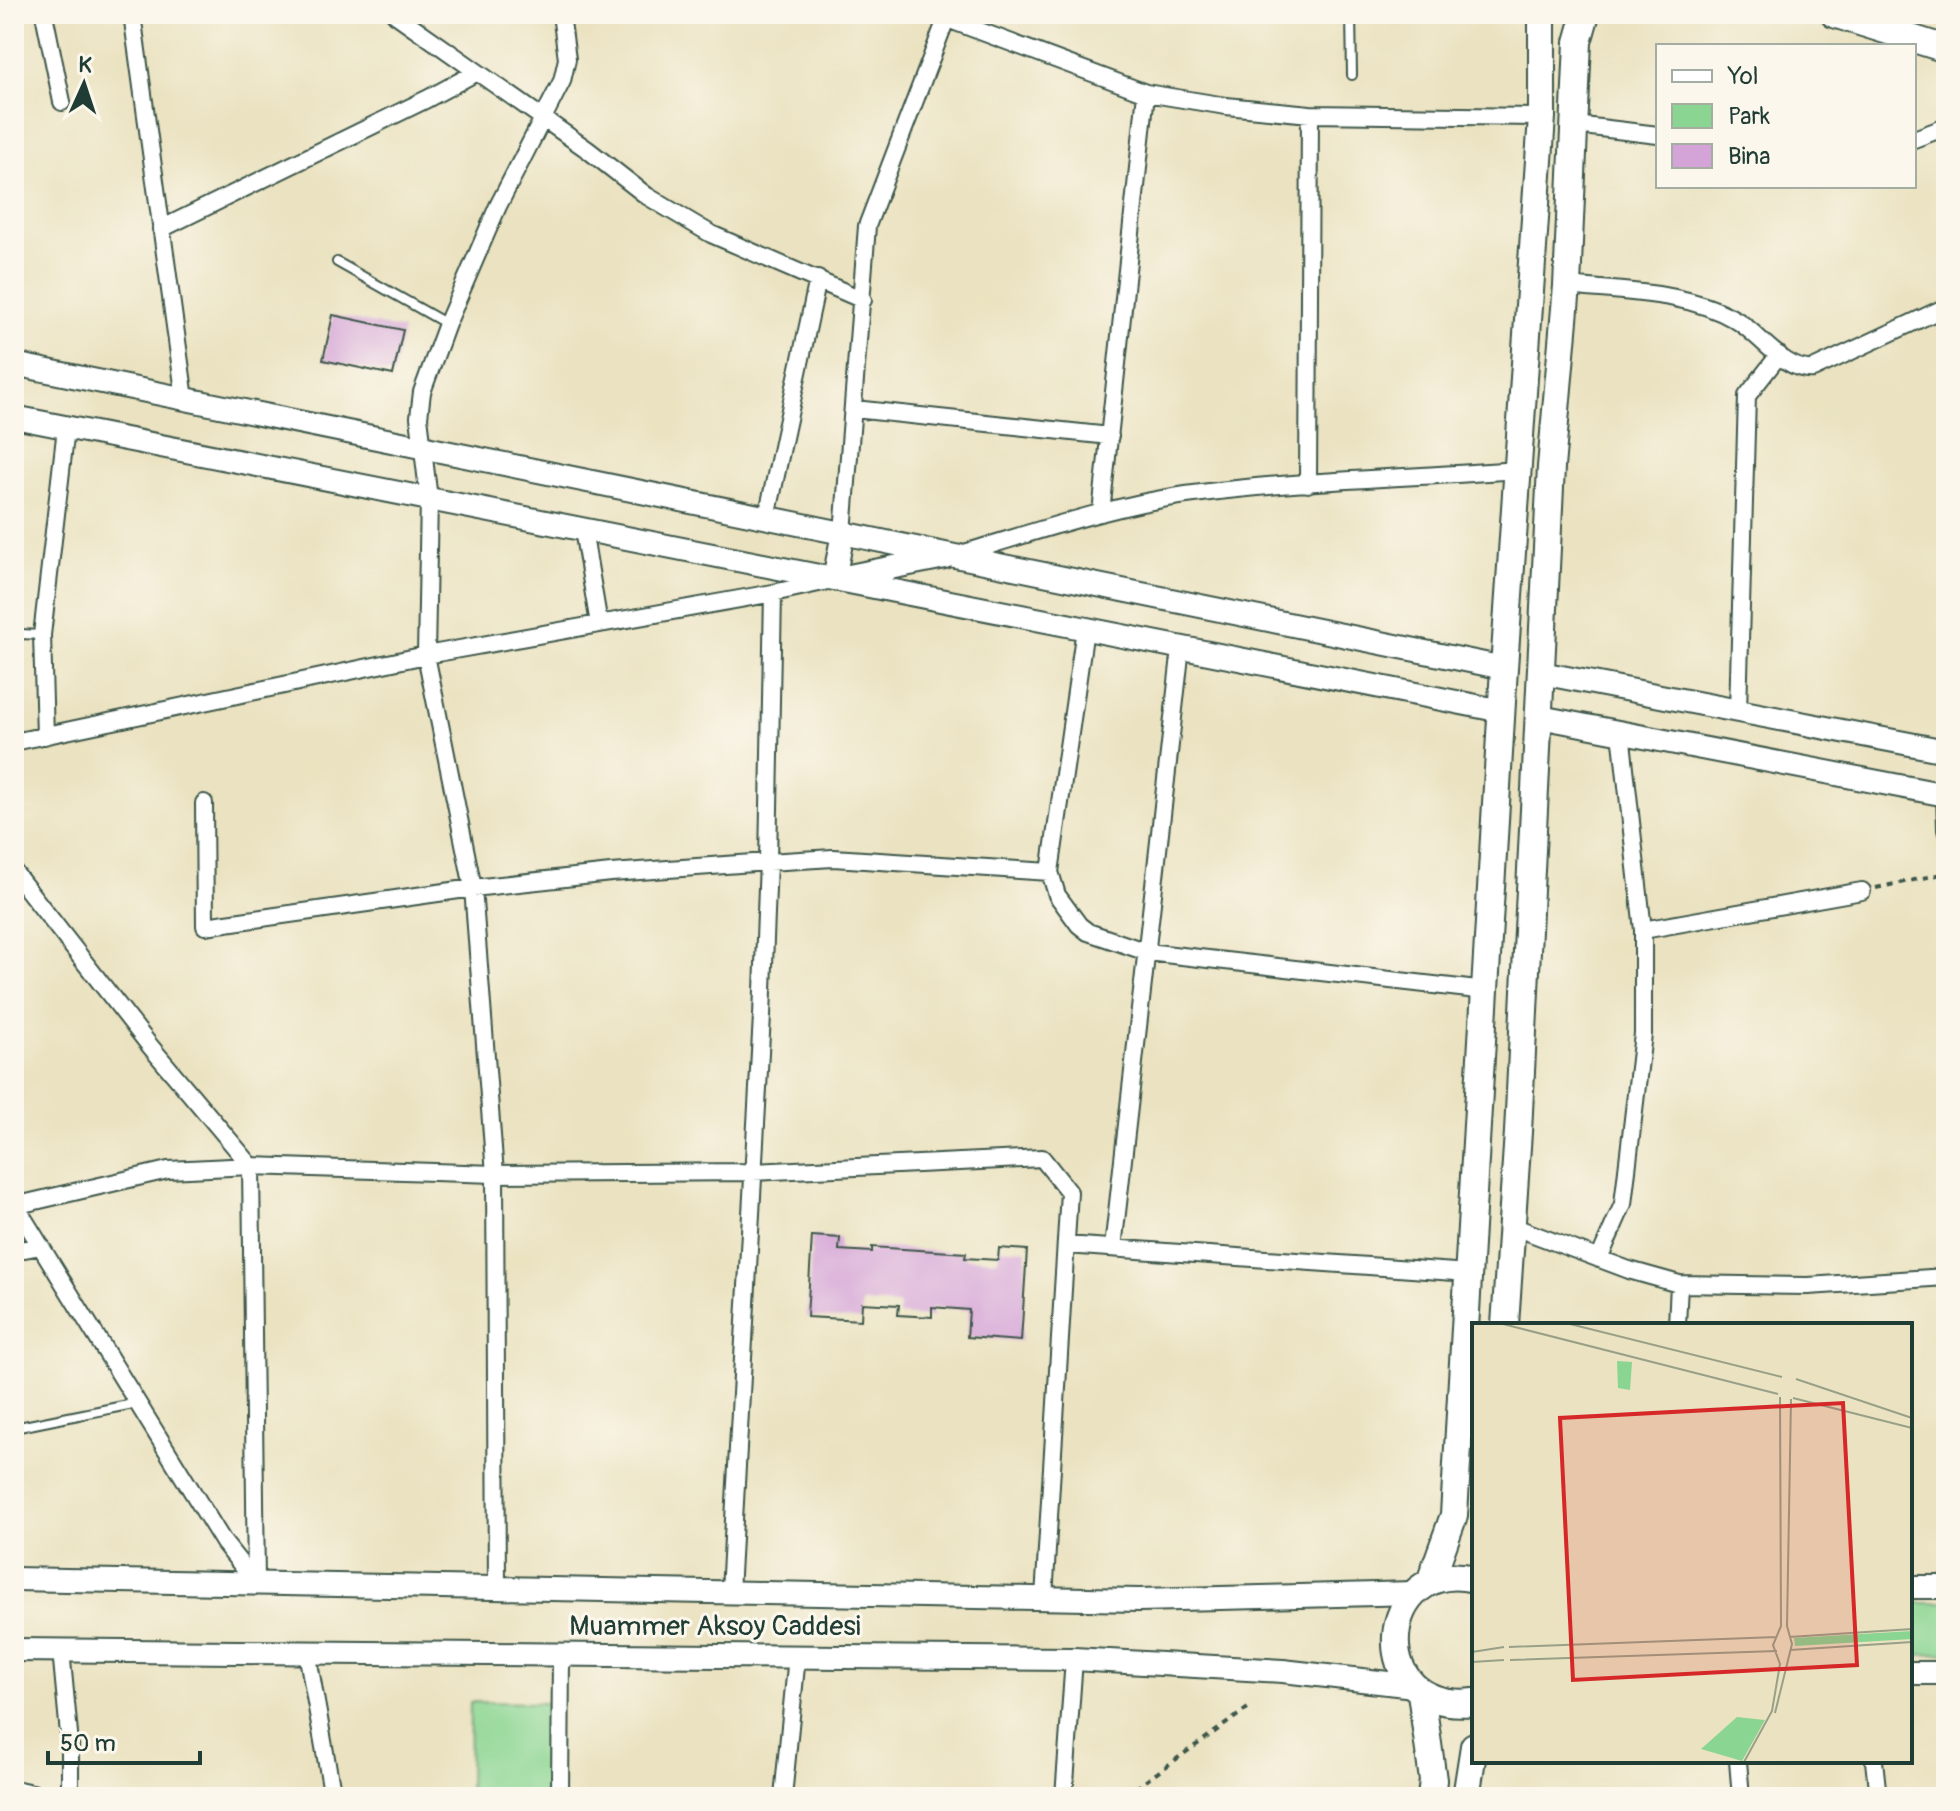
<svg xmlns="http://www.w3.org/2000/svg" width="1960" height="1811" font-family="Pangolin,sans-serif">
  <style>
    .green { fill: #8bd592; stroke: #558963; stroke-width: 2 }
    .building { fill: #d4a3d7 }
    .lines { fill: none; stroke-linecap: round; stroke-linejoin: round }
    .lane-casing { stroke: #3d5649; stroke-width: 12 }
    .street-casing { stroke: #3d5649; stroke-width: 20 }
    .secondary-casing { stroke: #3d5649; stroke-width: 26 }
    .primary-casing { stroke: #3d5649; stroke-width: 30 }
    .path { stroke: #3d5649; stroke-width: 4; stroke-dasharray: 6 6; stroke-linecap: butt }
    .lane { stroke: #fff; stroke-width: 8 }
    .street { stroke: #fff; stroke-width: 16 }
    .secondary { stroke: #fff; stroke-width: 22 }
    .primary { stroke: #fff; stroke-width: 26 }
    .labels { text-anchor: middle; dominant-baseline: central; stroke-width: 6; stroke-linejoin: round; paint-order: stroke }
    .street-label { font-size: 28px; fill: #1f3d34; stroke: #fbf7ec }
    .inset-road { fill: none; stroke: #99a088; stroke-width: 2 }
    .view { fill: #d62828; fill-opacity: 0.15; stroke: #d62828; stroke-width: 4 }
    .inset-edge { fill: none; stroke: #1f3d34; stroke-width: 4 }
  </style>
  <rect width="100%" height="100%" fill="#fbf7ec"/>
  <filter id="ink" filterUnits="userSpaceOnUse"><feTurbulence type="fractalNoise" baseFrequency=".0125" numOctaves="2"/><feDisplacementMap in="SourceGraphic" scale="16" xChannelSelector="R" yChannelSelector="G"/><feConvolveMatrix kernelMatrix="1 2 1 2 8 2 1 2 1" color-interpolation-filters="sRGB"/></filter>
  <filter id="wash" filterUnits="userSpaceOnUse"><feTurbulence type="fractalNoise" baseFrequency=".006" numOctaves="4" result="noise"/><feDisplacementMap in="SourceGraphic" scale="32" xChannelSelector="R" yChannelSelector="G"/><feGaussianBlur stdDeviation="1.8" result="paint"/><feColorMatrix in="noise" values="0 0 0 0 0 0 0 0 0 0 0 0 0 0 0 0 0 1.4 0 .05"/><feComposite in="paint" operator="in"/></filter>
  <g filter="url(#wash)">
    <rect width="100%" height="100%" fill="#eae2c0"/>
    <path class="green" d="M1910,1603h36v51l-36,1z
      M470,1702l77,1 -1,94h-77z"/>
    <g id="blocks">
      <path class="building" d="M333,315l70,15 -10,45 -70,-15z
        M812,1236l28,2 -1,12 33,2v-5l94,6 -1,5 33,2 1,-12 28,2 -6,91 -54,-4 2,-27 -37,-3v10l-34,-2 1,-10 -37,-2 -1,17 -54,-3z"/>
    </g>
  </g>
  <g filter="url(#ink)">
    <use href="#blocks" fill-opacity="0" stroke="#3d5649" stroke-width="2"/>
    <g class="lines">
      <g class="lane-casing">
        <path id="lane" d="M1351,14l1,61
          M337,262l110,62
          M14,637l6,-3 22,1
          M14,1428l124,-25"/>
      </g>
      <g class="street-casing">
        <path id="street" d="M44,14l18,88
          M132,14l53,385
          M395,14l193,136 59,46 64,38 152,66
          M934,14l212,79 80,13 84,8 232,3
          M1575,125l83,10
          M1914,139l32,-12
          M161,229l266,-130 50,-27
          M1567,286c56,6 119,5 169,34 23,13 48,52 77,49l133,-62
          M854,409l256,27
          M1308,484l2,-370
          M1101,513l45,-420
          M767,517l51,-238
          M583,530l16,94
          M843,533l24,-307 81,-212
          M957,555c75,-22 152,-49 229,-60 110,-15 222,-17 333,-25
          M1085,629l-35,243 7,23 22,30 9,7 59,20 339,39
          M1738,711l9,-315 32,-41
          M45,736l-3,-101 24,-207
          M14,742l412,-87 347,-62 55,-12
          M1945,794l1,36
          M204,803l1,123 268,-38 138,-15 157,-11 65,-4 217,14
          M14,872l136,174 101,120 5,417
          M1643,930l219,-39
          M14,1203l210,340 32,40
          M14,1206l154,-36 83,-4 244,8 257,-2 290,-14 27,34 -25,406
          M1512,1226l117,44 50,14 129,2 138,-9
          M1066,1245l403,28
          M1113,1248l68,-601
          M14,1251l27,-5
          M1599,1259l24,-55 20,-170v-104l-22,-198
          M1677,1325l2,-41
          M497,1588l-2,-414 -22,-286 -47,-233 3,-156 -10,-82 3,-25 25,-68 51,-118 64,-125 5,-22 -6,-45
          M730,1592l32,-576 6,-154 5,-269
          M61,1650l9,95v52
          M307,1652l26,145
          M1738,1761l3,36
          M1874,1761l4,36
          M14,1789l36,8
          M560,1797l1,-143
          M783,1797l14,-141
          M1064,1797l10,-138"/>
      </g>
      <g class="secondary-casing">
        <path id="secondary" d="M14,364l1490,304
          M14,417l1488,294
          M843,533l-9,46 111,-22
          M1541,673l405,78
          M1540,717l406,78
          M14,1579l1125,21 275,-7
          M1910,1587h36
          M14,1650l1060,9 209,12 131,15
          M1910,1673h36"/>
      </g>
      <g class="primary-casing">
        <path id="primary" d="M1834,14l112,35
          M1505,1325l13,-193 33,-665 16,-181 11,-244 8,-28
          M1474,1579c-95,-24 -113,136 0,123
          M1430,1582l24,-67 50,-847 38,-551v-103
          M1421,1693l12,87 -2,17
          M1466,1797l8,-51"/>
      </g>
      <path class="path" d="M1876,888l70,-15
        M1129,1797v-4l119,-85"/>
      <use href="#lane" class="lane"/>
      <use href="#street" class="street"/>
      <use href="#secondary" class="secondary"/>
      <use href="#primary" class="primary"/>
    </g>
  </g>
  <g class="labels">
    <g class="street-label">
      <text x="715" y="1626">Muammer Aksoy Caddesi</text>
    </g>
  </g>
  <g transform="translate(1472 1323)">
    <rect width="440" height="440" fill="#eae2c0"/>
    <path d="M145,38l15,1 -2,28 -12,-2zM440,308v8l-117,7 -1,-8zM265,394l28,3 -23,41 -41,-12z" fill="#8bd592"/>
    <path class="inset-road" d="M31,1l275,70M98,1l212,53M324,56l116,39M321,75l119,30M317,314l123,-8M37,324l267,-10M318,327l122,-8M0,329l32,-5M38,337l267,-9M0,339l32,-2M303,390l17,-69 -5,-18 4,-227M272,439l28,-51 8,-47 -7,-19 8,-19 -1,-229"/>
    <path class="view" d="M371,80l14,262 -284,15 -13,-262z"/>
    <rect width="440" height="440" class="inset-edge"/>
  </g>
  <rect width="1960" height="1811" fill="none" stroke="#fbf7ec" stroke-width="48"/>
  <rect x="1656" y="44" width="260" height="144" fill="#fbf7ec" stroke="#a3ada2" stroke-width="2"/>
  <rect x="1672" y="70" width="40" height="12" fill="#ffffff" stroke="#a3ada2" stroke-width="2"/>
  <text x="1728" y="84" font-size="24" fill="#1f3d34">Yol</text>
  <rect x="1672" y="104" width="40" height="24" fill="#8bd592" stroke="#a3ada2" stroke-width="2"/>
  <text x="1728" y="124" font-size="24" fill="#1f3d34">Park</text>
  <rect x="1672" y="144" width="40" height="24" fill="#d4a3d7" stroke="#a3ada2" stroke-width="2"/>
  <text x="1728" y="164" font-size="24" fill="#1f3d34">Bina</text>
  <g transform="translate(84 84) rotate(3)" stroke="#fbf7ec" stroke-width="6" paint-order="stroke">
  <path d="M0-6L14 30L0 20L-14 30Z" fill="#1f3d34"/>
  <text y="-12" font-size="22" font-weight="bold" text-anchor="middle" fill="#1f3d34">K</text>
  </g>
  <path d="M48 1751v12h152v-12" fill="none" stroke="#1f3d34" stroke-width="4"/>
  <text x="60" y="1751" font-size="24" fill="#1f3d34" stroke="#fbf7ec" stroke-width="6" paint-order="stroke">50 m</text>
</svg>
